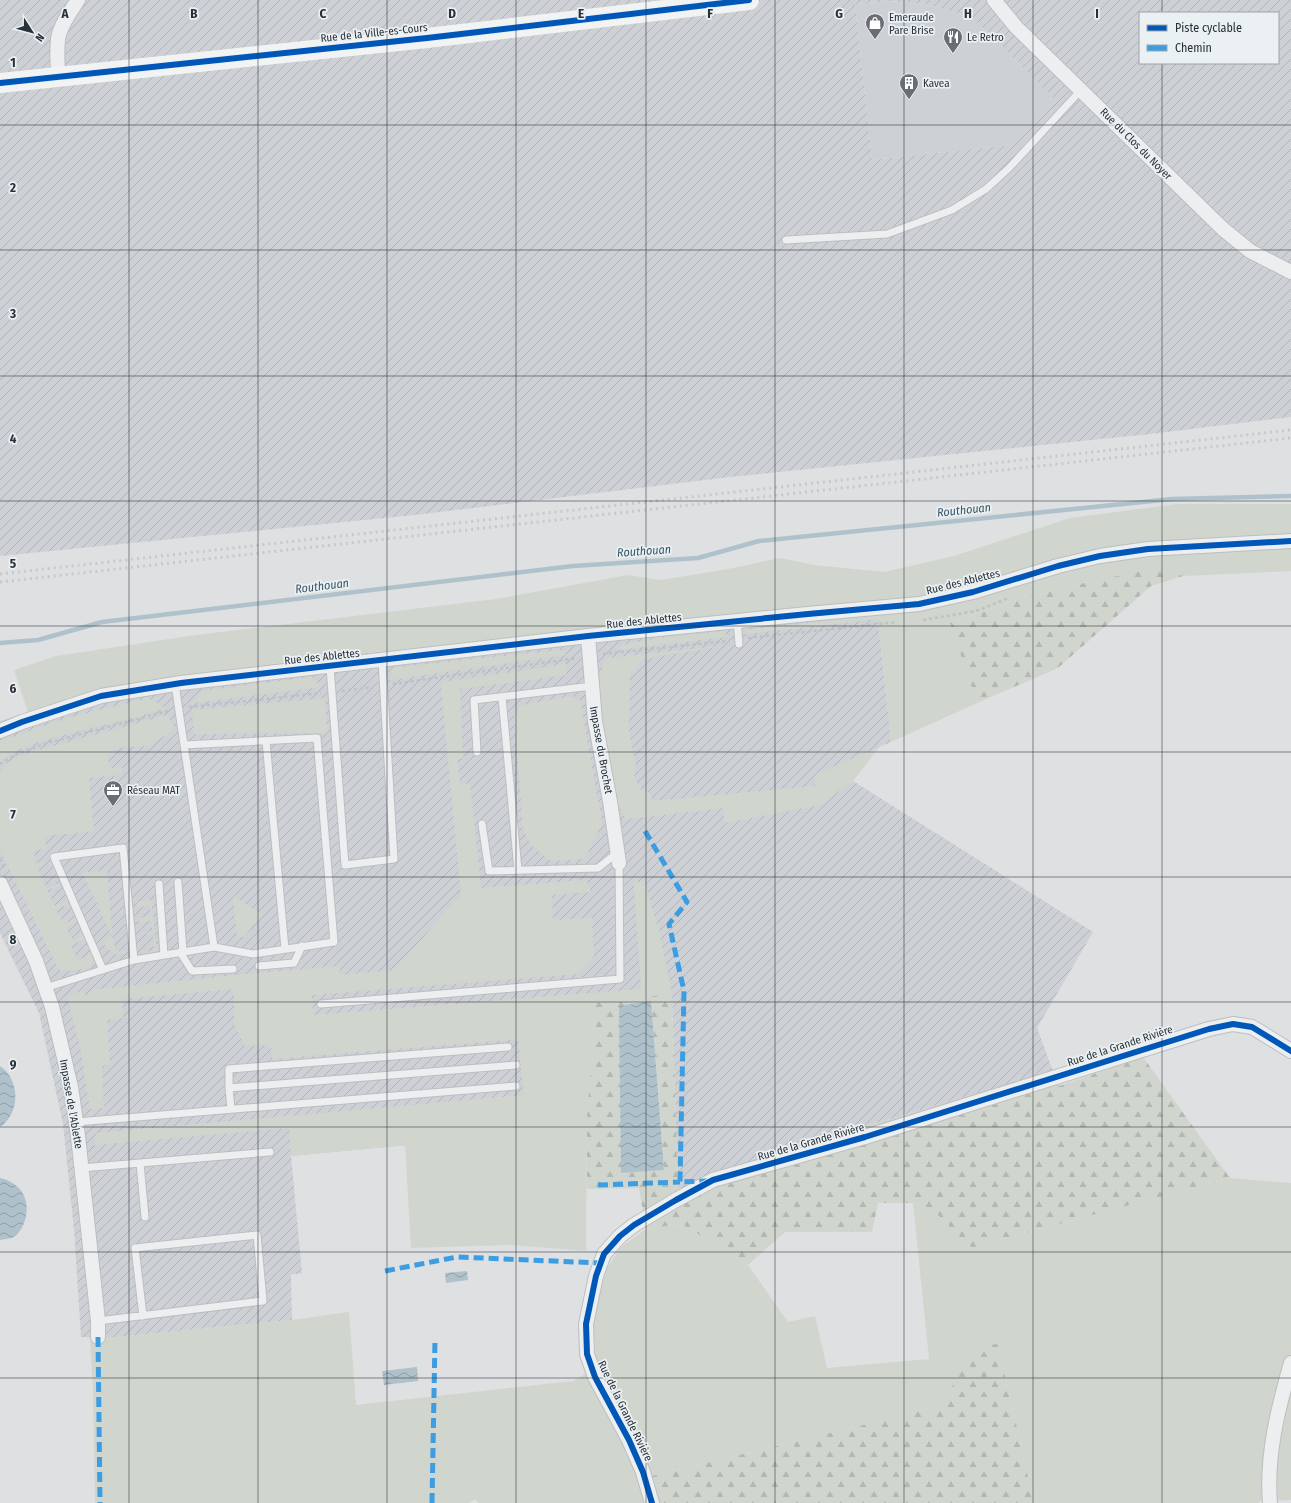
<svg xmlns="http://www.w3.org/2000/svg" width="1291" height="1503" font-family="'Fira Sans Condensed',sans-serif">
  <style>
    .built { fill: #cdd1d5 }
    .industrial { fill: url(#industrial-furrows); fill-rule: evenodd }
    .green { fill: #d0d6ce }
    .forest { fill: url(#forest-firs); fill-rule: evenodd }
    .water { fill: url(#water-waves) }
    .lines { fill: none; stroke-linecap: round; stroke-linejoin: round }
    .stream { stroke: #afc2cb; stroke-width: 4.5 }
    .lane-casing { stroke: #bcbec0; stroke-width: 9 }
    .street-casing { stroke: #bcbec0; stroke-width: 16 }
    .path { stroke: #bdc1c3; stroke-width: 2.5; stroke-dasharray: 3 3; stroke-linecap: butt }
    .lane { stroke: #edeeef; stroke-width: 7 }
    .street { stroke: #edeeef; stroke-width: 14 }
    .secondary { stroke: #f2f4f4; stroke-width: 20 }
    .rail { stroke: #c7c9ca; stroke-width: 3; stroke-dasharray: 2 4; stroke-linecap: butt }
    .quiet { stroke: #3d9de2; stroke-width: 5; stroke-dasharray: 10 5; stroke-linecap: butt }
    .cycleway-casing { stroke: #ebf0f3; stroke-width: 8 }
    .cycleway { stroke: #0057b8; stroke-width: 6 }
    .grid { fill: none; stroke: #283139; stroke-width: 1; stroke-opacity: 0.55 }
    .labels { text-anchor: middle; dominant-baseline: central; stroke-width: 3.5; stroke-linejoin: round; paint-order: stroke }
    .poi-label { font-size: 11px; fill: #283139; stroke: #ebf0f3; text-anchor: start }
    .street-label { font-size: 11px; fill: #283139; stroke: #ebf0f3 }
    .water-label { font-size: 12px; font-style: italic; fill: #375668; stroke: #ebf0f3 }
    .grid-label { font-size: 13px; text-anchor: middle; font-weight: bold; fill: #283139; stroke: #ebf0f3; stroke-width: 3.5; stroke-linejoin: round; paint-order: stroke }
  </style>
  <defs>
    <pattern id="industrial-furrows" width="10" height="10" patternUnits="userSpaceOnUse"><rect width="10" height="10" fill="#cdd1d5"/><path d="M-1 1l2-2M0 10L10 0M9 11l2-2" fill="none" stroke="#b0b4b8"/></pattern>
    <pattern id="forest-firs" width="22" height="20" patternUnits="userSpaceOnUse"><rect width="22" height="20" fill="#d0d6ce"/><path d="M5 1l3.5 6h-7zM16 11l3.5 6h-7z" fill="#b3b8b2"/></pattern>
    <pattern id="water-waves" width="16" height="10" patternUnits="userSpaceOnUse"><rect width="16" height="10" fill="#afc2cb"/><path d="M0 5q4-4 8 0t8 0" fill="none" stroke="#8e9ea6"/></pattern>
  </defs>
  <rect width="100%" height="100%" fill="#dee0e2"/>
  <path class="built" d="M888,1l37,3 23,6 16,6 17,10 9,8 66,65 -45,46 -139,15 -17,-156z"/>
  <path class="industrial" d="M0,0h1291v417l-141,17 -420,43 -315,38 -415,41zM888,1l37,3 23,6 16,6 17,10 9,8 65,65 -44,46 -139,15 -17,-156zM1140,13h138v50h-138z
    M878,601l1,28 12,113 -12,5 -26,34 240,151 -56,96 16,43 -200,59 -107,34 -68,27 -6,-197 -77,9 -8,116 -103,19 -193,18 11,117 -11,2 1,45 -186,18 -25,-1 -7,-107 -11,-106 -24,-111 -39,-80v-212l124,-36 186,-26 451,-48z"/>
  <path class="green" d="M1177,504h114v67l-108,5 -22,-8 -77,15 -64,16 -70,24 27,80 -86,39 -13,-123 -132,15v-4l132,-15v-14l-117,10 -451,48 -186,26 -96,27 -14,-42 42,-14 140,-21 300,-36 132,-24 33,5 67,-11 52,-11 34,7 70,7 70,-16 116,-38z
    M725,631l1,6 -108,13 3,-5 45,-8z
    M729,645l-86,14 -13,16 -1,56 7,36 -2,10 6,12 10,4 2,8 163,-15 1,-12 63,-27 -26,34 -33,24 -95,18 -2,-15 -95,11 -5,-4 -15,-41 -11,-96 10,-20z
    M559,650l7,5 -176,25 3,-12z
    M567,664l-1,11 -106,14 3,69 -6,1 3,25 10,-1 11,105 104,-8 5,7v5l-38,3 1,25 39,-2 2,38 -15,18 -267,21 1,20 328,-26 -7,-106 10,-2 15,50 13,63 -77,9 -8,117 -1,131 -76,-6 -99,3 -6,-103 -114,11 -2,-28 -195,17 2,-12 428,-38 -6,-56 -246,20 -1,-14 -26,1 -11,-22v-35l-112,10 1,19 -16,2 3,44 -8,2 2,42 -14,1 -10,-63 -13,-50 14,-5 6,5 6,-6 141,-15 105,-9 1,9 54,-5 67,-75 -20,-209 2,-4z
    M312,677l9,10 -128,16 8,-12z
    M572,696l8,4 22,123 -17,36 -34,2 -21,-17 -7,-15 -9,-115 8,-9z
    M148,698l17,10c-10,3 -21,7 -32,10 -29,8 -115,23 -133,44v-21l67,-23z
    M325,698l2,35 -133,1 -2,-24z
    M167,715l8,14 -26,17 -35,2v7h-6l1,13 13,-1 -1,8 -32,3 5,53 -49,5 1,13 -12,1 1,13 12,-1 -10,6 10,21 11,-6 1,2 -12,6 8,15 12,-6 1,4 -12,6 8,14 12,-6 1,3 -11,6 7,14 11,-6 1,4 -14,6 7,15 14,-6 1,7 -4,7 -21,3 -9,-1 -59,-120v-80l5,-6 19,-10z
    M107,871l5,65 4,15h9l1,2 -12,1 -12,-12 10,-6 -30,-64z
    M233,896l29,19 -18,22h-7z
    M151,900l6,52 -15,2v-2l12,-1 -1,-18 -13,1v-1l12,-1v-11l-13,1 -1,-4 13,-2 -1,-10 -13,1v-5z
    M1230,1178l61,5v317l-32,1v2h-225l-36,-159 -48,46 -12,17 -286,69 7,27h-180l-4,-4 -6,4h-374l-2,-114 -3,-51h16l186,-18 57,-8 7,93 217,-24 24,-14 -4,-38 11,-56 17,-26 25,-18 36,-5 66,41 40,57 27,-6 12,52 102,-9 -16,-156 22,9 36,36z"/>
  <path class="forest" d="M1161,567l22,9 -32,10 -93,82 -81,35 -27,-80 70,-24 64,-16z
    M672,994l6,197 68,-27 107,-34 200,-59 6,15 84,-29 87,121 -259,70 -36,-36 -22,-9h-35l-6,29h-87l-37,33 -66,-41 -36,5 -7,-41 -52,1v-70l8,-116zM651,1001l13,169 -42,3z
    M998,1344l36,159h-375l-7,-27 286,-69 12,-17 26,-44z"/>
  <path class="water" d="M651,1001l13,169 -43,3 -2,-167z
    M0,1066c20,13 21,47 0,61z
    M0,1178c21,5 31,21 25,42 -2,7 -6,14 -13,18 -3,1 -8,1 -12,2z
    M467,1271l1,9 -22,3 -1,-10z
    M417,1367l1,14 -34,4 -2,-14z"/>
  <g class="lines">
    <path class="stream" d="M0,643l38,-3 64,-18 471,-56 125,-8 61,-17 413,-42 119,-3"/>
    <g class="lane-casing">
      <path id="lane" d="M786,240l101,-6 65,-24 34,-21 23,-21 72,-78
        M737,621l2,23
        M330,667l15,198 49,-6 -12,-198
        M502,697l16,173
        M266,741l19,208
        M184,745l133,-7 17,204 -81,12 -39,-7
        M477,752l-3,-52 118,-14
        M482,824l7,47 109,-3 19,-15
        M178,882l5,70
        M159,884l5,71
        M180,952l12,19 41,-2
        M134,960l80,-13 -39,-263
        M259,966l35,-3 8,-17
        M45,988l89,-28 -11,-112 -69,9 49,113
        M321,1004l299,-25 -1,-116
        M229,1088v-19l279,-22
        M231,1109l-2,-21 287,-23
        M76,1122l440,-36
        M140,1163l5,54
        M81,1168l189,-16
        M98,1321l165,-20 -6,-66 -122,13 8,68"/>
    </g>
    <g class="street-casing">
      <path id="street" d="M994,0l22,27 207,202 27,22 41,21
        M59,77c-2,-12 -2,-26 -1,-38 2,-14 13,-28 20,-39
        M588,636l7,85 15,80 9,62
        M0,731l22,-9 79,-26 80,-13 407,-47 220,-22 111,-10 54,-12 85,-26 42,-10 48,-7 143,-8
        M0,883l36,78 16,46 19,80 7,49 20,185v16
        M652,1503l-9,-31 -14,-32 -34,-63 -8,-23 -1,-30 10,-48 8,-22 16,-18 14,-11 42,-25 37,-20 152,-43 344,-108 24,-5 19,3 39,24
        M1270,1503c-4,-48 8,-94 21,-140"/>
    </g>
    <path class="path" d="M923,620l53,-9 33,-13
      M748,638l149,-16
      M603,654l124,-13
      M393,684l184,-26
      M342,691l31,-4
      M189,707l132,-14
      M0,764l17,-10 30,-11 121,-32
      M0,859l5,11"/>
    <use href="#lane" class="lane"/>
    <use href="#street" class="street"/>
    <path class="secondary" d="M0,83l427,-45 322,-38"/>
    <path class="rail" d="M0,574l1291,-144
      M0,582l1291,-144"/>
    <path class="quiet" d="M645,831l42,71 -18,22 15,67 -4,191 27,-1
      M598,1185l82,-3
      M385,1271l72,-14 143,6
      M98,1337l2,166
      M432,1503l3,-164"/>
    <g class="cycleway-casing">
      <path id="cycleway" d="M0,83l427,-45 322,-38
        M0,731l22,-9 79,-26 80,-13 407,-47 220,-22 111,-10 54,-12 85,-26 42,-10 48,-7 143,-8
        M652,1503l-9,-31 -14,-32 -34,-63 -8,-23 -1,-30 10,-48 8,-22 16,-18 14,-11 42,-25 37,-20 152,-43 344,-108 24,-5 19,3 39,24"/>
    </g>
    <use href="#cycleway" class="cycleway"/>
  </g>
  <path class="grid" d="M129,0v1503M258,0v1503M387,0v1503M516,0v1503M646,0v1503M775,0v1503M904,0v1503M1033,0v1503M1162,0v13M1162,63v1440M0,125h1291M0,250h1291M0,376h1291M0,501h1291M0,626h1291M0,752h1291M0,877h1291M0,1002h1291M0,1127h1291M0,1252h1291M0,1378h1291"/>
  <defs>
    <g id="shop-pin" transform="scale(1)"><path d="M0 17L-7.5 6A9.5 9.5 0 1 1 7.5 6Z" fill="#686e74" stroke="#ebf0f3"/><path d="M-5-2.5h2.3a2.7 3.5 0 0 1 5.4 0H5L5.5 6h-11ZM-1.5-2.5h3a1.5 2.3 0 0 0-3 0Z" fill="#fff"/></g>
    <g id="restaurant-pin" transform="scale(1)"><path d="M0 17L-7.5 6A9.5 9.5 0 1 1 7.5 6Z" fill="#686e74" stroke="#ebf0f3"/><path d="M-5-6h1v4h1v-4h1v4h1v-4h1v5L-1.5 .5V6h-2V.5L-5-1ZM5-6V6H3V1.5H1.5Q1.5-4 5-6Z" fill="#fff"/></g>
    <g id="building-pin" transform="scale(1)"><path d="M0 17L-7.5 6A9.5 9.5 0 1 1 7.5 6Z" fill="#686e74" stroke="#ebf0f3"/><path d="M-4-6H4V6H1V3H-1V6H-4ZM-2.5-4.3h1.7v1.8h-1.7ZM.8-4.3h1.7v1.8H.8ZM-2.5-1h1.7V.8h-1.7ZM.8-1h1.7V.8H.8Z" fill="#fff"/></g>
    <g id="office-pin" transform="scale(1)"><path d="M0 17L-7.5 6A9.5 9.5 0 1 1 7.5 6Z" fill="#686e74" stroke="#ebf0f3"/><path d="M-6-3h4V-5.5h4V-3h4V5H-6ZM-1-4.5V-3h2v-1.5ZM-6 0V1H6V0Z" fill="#fff"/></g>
  </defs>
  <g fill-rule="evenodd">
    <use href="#shop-pin" x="875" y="23"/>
    <use href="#restaurant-pin" x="953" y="37"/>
    <use href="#building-pin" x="909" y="83"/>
    <use href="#office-pin" x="113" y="790"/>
  </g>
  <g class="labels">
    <g class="poi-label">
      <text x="889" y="17">Emeraude<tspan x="889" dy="13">Pare Brise</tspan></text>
      <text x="967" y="37">Le Retro</text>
      <text x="923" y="83">Kavea</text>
      <text x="127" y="790">Réseau MAT</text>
    </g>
    <g class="street-label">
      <text transform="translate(374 33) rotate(-6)">Rue de la Ville-es-Cours</text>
      <text transform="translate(1136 144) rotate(45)">Rue du Clos du Noyer</text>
      <text transform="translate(963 582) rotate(-14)">Rue des Ablettes</text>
      <text transform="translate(644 621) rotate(-6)">Rue des Ablettes</text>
      <text transform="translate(322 657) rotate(-6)">Rue des Ablettes</text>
      <text transform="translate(601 750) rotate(80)">Impasse du Brochet</text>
      <text transform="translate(1120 1046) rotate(-18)">Rue de la Grande Rivière</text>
      <text transform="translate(71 1104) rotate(80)">Impasse de l'Ablette</text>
      <text transform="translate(811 1142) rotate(-16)">Rue de la Grande Rivière</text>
      <text transform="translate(625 1411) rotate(64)">Rue de la Grande Rivière</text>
    </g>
    <g class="water-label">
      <text transform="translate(964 510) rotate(-6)">Routhouan</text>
      <text transform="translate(644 551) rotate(-4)">Routhouan</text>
      <text transform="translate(322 586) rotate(-7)">Routhouan</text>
    </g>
  </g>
  <g class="grid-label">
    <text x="65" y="18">A</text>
    <text x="194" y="18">B</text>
    <text x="323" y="18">C</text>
    <text x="452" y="18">D</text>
    <text x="581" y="18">E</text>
    <text x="710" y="18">F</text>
    <text x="839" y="18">G</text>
    <text x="968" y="18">H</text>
    <text x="1097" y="18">I</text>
    <text x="13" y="67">1</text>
    <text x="13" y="192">2</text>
    <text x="13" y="318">3</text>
    <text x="13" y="443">4</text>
    <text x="13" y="568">5</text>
    <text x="13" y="693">6</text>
    <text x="13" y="819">7</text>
    <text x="13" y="944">8</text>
    <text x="13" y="1069">9</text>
  </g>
  <rect x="1139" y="12" width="140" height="52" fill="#ebf0f3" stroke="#9da4a9"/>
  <rect x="1147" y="25" width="20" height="6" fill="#0057b8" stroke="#9da4a9"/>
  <text x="1175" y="32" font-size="12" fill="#283139">Piste cyclable</text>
  <rect x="1147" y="45" width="20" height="6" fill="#3d9de2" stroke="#9da4a9"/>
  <text x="1175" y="52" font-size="12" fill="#283139">Chemin</text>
  <g transform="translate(32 32) rotate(126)" stroke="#ebf0f3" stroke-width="3" paint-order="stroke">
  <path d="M0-3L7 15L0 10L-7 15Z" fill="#283139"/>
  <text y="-6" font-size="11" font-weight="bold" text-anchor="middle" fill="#283139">N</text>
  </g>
</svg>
